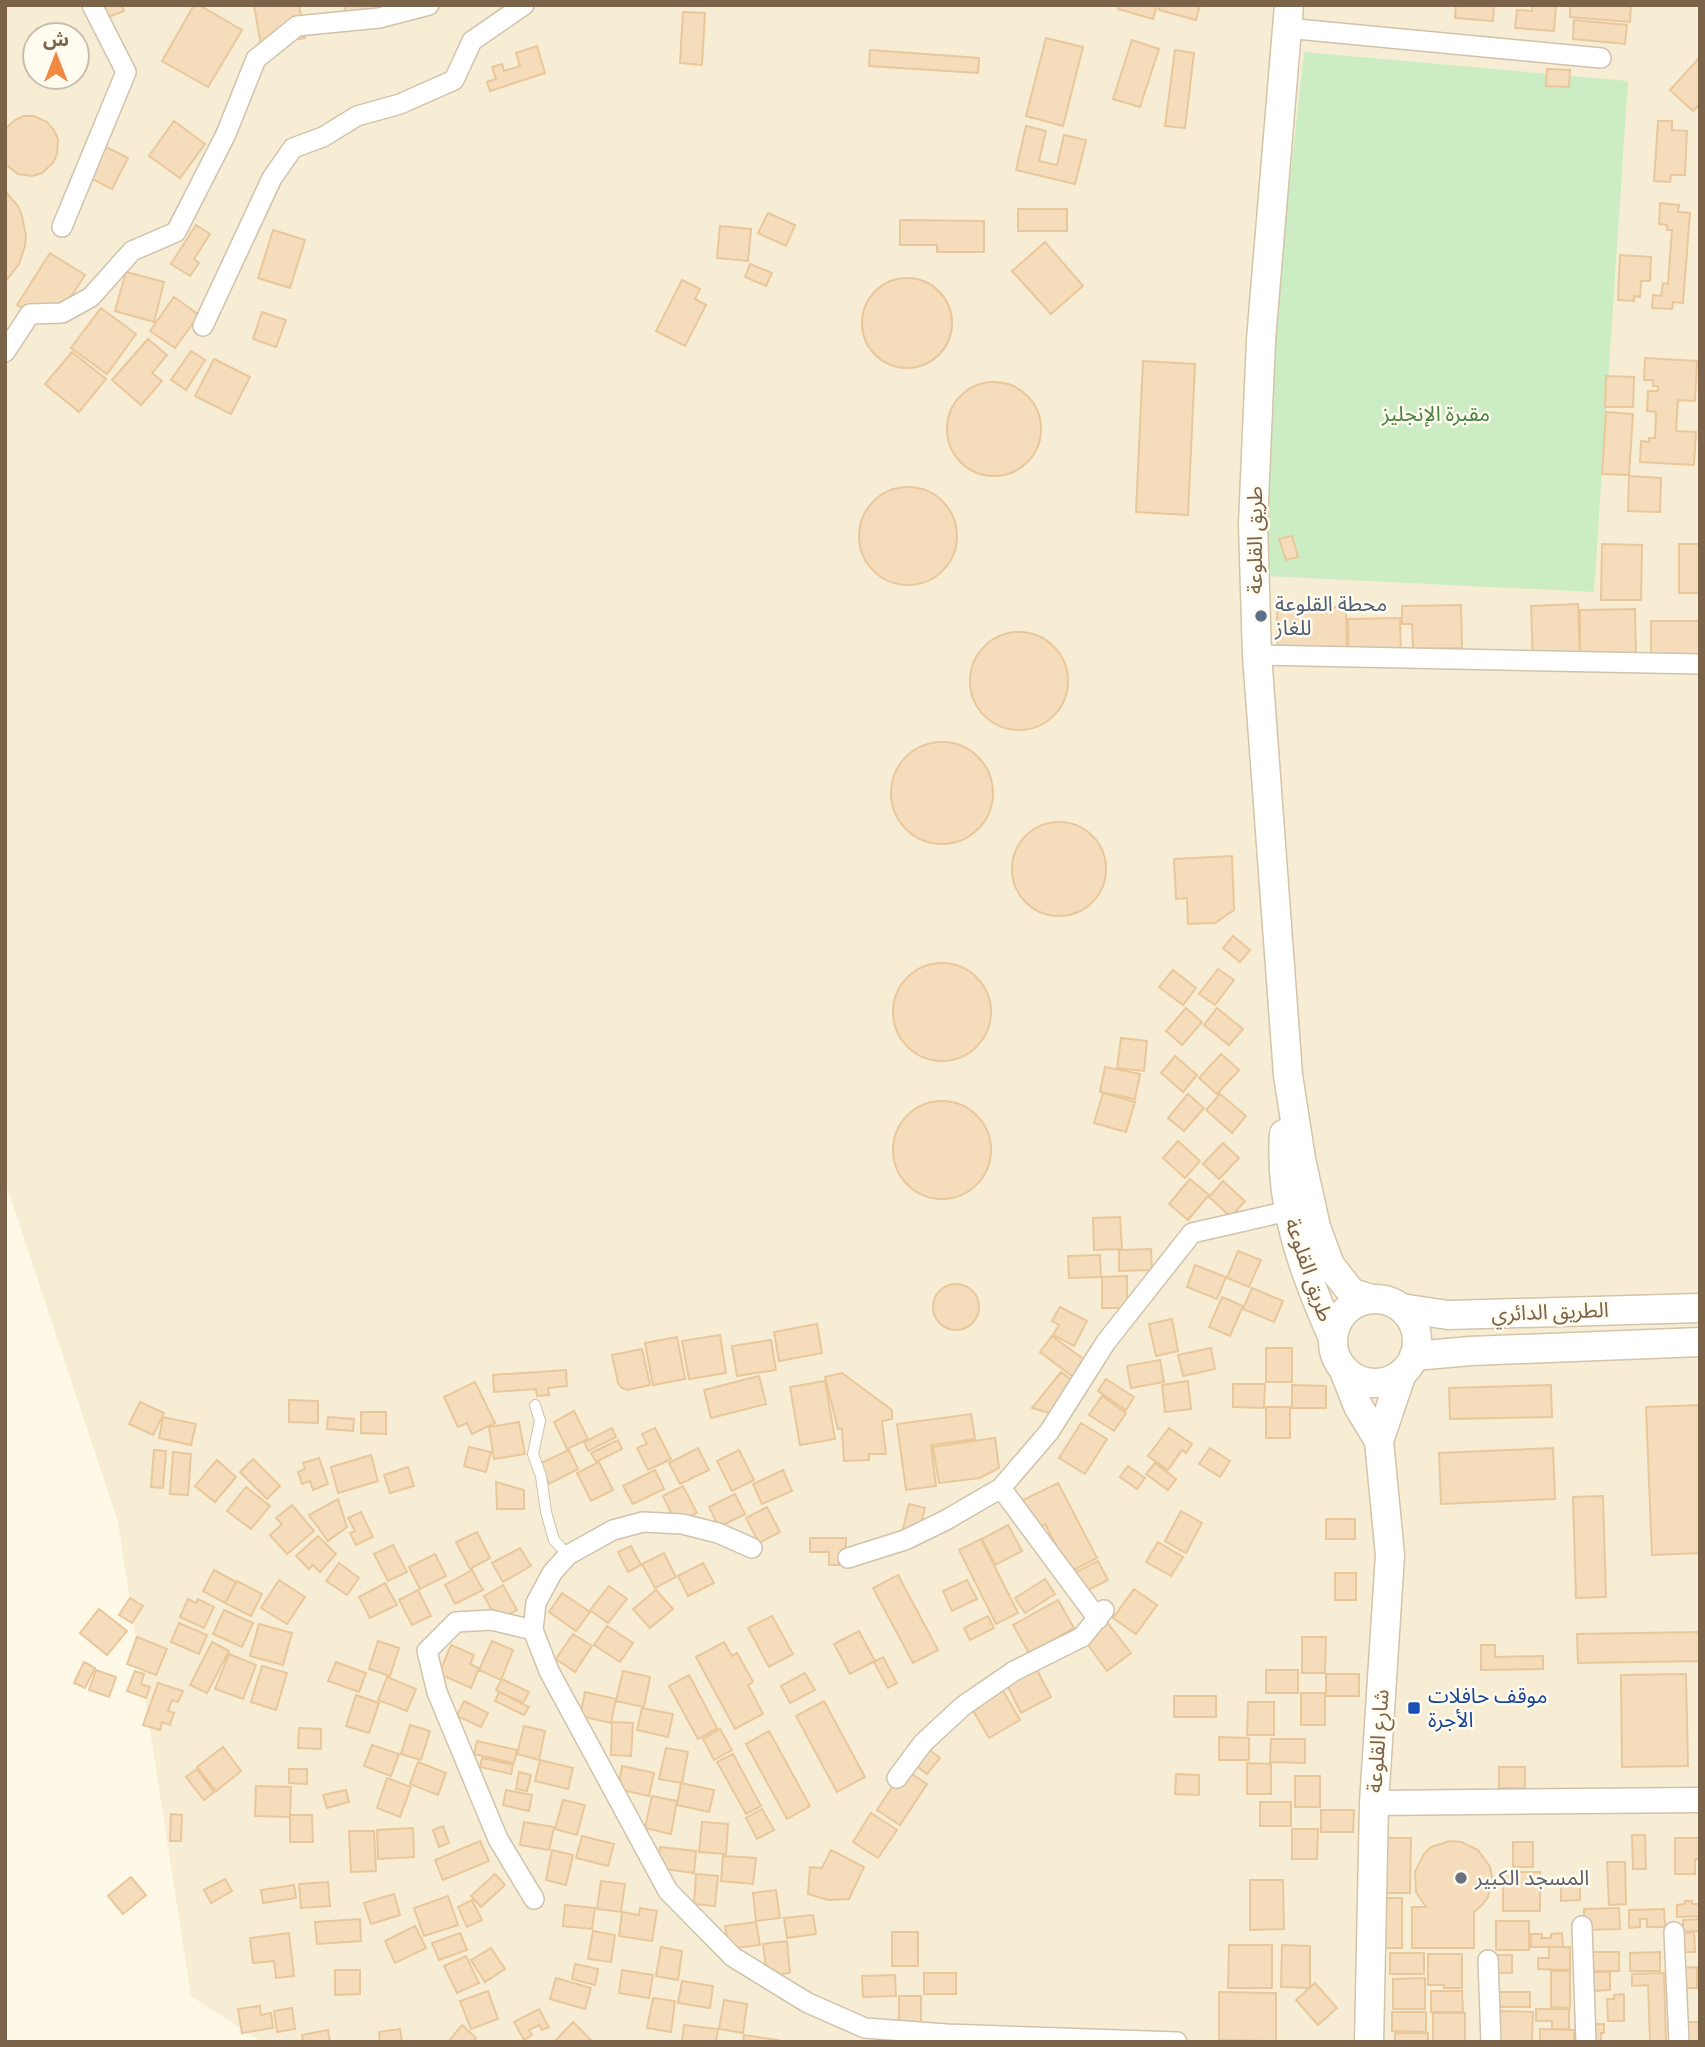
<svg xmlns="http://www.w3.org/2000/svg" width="1705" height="2047" font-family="'Roboto Condensed','Noto Sans Arabic',sans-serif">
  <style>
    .residential { fill: #f6edd4; fill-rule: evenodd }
    .green { fill: #ccedc3 }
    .building { fill: #f5ddbc; stroke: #e9c79b; stroke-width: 2 }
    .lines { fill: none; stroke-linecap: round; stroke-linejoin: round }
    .service-casing { stroke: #d1c2ab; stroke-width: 12 }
    .minor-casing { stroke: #d1c2ab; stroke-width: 22 }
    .tertiary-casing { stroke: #d1c2ab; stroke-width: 27 }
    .secondary-casing { stroke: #d4c4a8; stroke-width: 31 }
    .service { stroke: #fff; stroke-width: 10 }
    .minor { stroke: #fff; stroke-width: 19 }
    .tertiary { stroke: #fff; stroke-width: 24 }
    .secondary { stroke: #fff; stroke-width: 28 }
    .service-dot { fill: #5c6f8a; stroke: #fffbee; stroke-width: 2.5 }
    .transit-dot { fill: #1a4fb4; stroke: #fffbee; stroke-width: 2.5 }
    .worship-dot { fill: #6b7280; stroke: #fffbee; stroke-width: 2.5 }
    .labels { text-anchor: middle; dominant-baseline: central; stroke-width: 5; stroke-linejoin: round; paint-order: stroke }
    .park-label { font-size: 21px; fill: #46813f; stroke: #fffbee }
    .street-label { font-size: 21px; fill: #7a6348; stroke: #fffbee }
    .service-label { font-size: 21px; fill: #4e5e75; stroke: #fffbee; text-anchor: start }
    .transit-label { font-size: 21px; fill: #164399; stroke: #fffbee; text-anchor: start }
    .worship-label { font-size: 21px; fill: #5b616d; stroke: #fffbee; text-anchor: start }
  </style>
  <rect width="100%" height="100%" fill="#fef9e6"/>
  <path class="residential" d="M5,5h1695v2037h-1438l-71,-46 -73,-474 -113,-341zM35,35h42v42h-42z"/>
  <path class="green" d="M1304,52l324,29 -34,511 -327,-16 -2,-137 9,-116z"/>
  <path class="building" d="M86,5h36l2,6 -30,12z
    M194,5h5l43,25 -34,57 -46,-26z
    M254,5h45l6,33 -44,7z
    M344,5h40l1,4 -39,4z
    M1119,5h38l-4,14 -35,-10z
    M1160,5h40l-4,15 -37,-10z
    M1456,5h38l-1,16 -38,-3z
    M1533,5h23l-2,26 -39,-3 2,-18 15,1z
    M1570,5h61l-1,17 -60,-5z
    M683,12l22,1 -3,52 -22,-2z
    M1574,20l53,5 -2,19 -52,-5z
    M1046,38l37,9 -20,79 -37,-10z
    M1132,40l27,9 -19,58 -27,-8z
    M537,46l8,27 -55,18 -3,-9 9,-3 -4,-12 10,-3 2,7 16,-5 -4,-13z
    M870,50l109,8 -1,15 -109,-7z
    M1175,50l19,3 -9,75 -20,-2z
    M1700,57v47l-7,7 -23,-21z
    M1547,69l23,1 -1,17 -23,-1z
    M24,116h10l13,6 7,8 4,9 -1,15 -4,9 -11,10 -10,3 -14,-2 -13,-10v-35l10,-9z
    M174,121l31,23 -25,34 -31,-22z
    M1658,121h14v9l15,1 -2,44h-14l-1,7 -16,-1z
    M1026,126l20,5 -7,30 18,4 7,-30 22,5 -11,44 -59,-14z
    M100,144l28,14 -16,31 -28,-14z
    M5,191l13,15 4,10 4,20 -1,10 -6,18 -14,18z
    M1660,203l19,2 -1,7 12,1 -7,90 -10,-1 -1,7 -20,-1 1,-13 8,1 2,-13 5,1 4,-54h-5v-5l-8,-1z
    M1018,209h49v22h-49z
    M768,213l27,12 -9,21 -28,-13z
    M900,220l84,1v31h-47v-7h-37z
    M196,225l14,9 -16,25 5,4 -9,13 -19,-12z
    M720,226l31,3 -3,32 -31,-3z
    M273,230l32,10 -15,48 -32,-10z
    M1045,242l38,44 -32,28 -39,-43z
    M50,253l35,22 -24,37 -28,4 -16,-11z
    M1620,255l31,2 -1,24h-9l-1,16 -6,-1v5l-16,-1z
    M750,264l22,9 -6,13 -21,-9z
    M126,272l38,10 -10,40 -39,-11z
    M862 323a45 45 0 1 1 90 0a45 45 0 1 1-90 0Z
    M682,280l18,9 -5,10 11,6 -21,41 -29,-15z
    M174,297l25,18 -24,33 -25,-17z
    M101,308l35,26 -29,40 -36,-26z
    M262,312l24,8 -10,27 -23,-8z
    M148,339l19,16 -15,18 10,8 -21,24 -29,-25z
    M191,351l14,9 -19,30 -15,-10z
    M72,352l34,27 -27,33 -34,-28z
    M1645,358l52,3 -2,40 -17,-1 -2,31 20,1 -2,33 -54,-3 1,-21 8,1v-4h6l1,-26 -9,-1 1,-20h10v-5h-5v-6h-9z
    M214,359l36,18 -19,37 -36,-18z
    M1143,361l52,3 -7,151 -52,-3z
    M1606,376l28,1 -1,30h-28z
    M947 429a47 47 0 1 1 94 0a47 47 0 1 1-94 0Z
    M1606,412l27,2 -4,61 -27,-1z
    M1629,476l32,2 -1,34 -32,-1z
    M859 536a49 49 0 1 1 98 0a49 49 0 1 1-98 0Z
    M1292,536l6,21 -12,3 -7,-21z
    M1602,544l40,1 -1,55h-40z
    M1679,544h21v49h-21z
    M1578,604l2,57 -47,1 -2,-56z
    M1461,605l1,43 -49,1 -1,-25h-10v-18z
    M1346,607l1,53 -69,2 -1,-54z
    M1635,609l1,50h-56v-49z
    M1400,618l1,38 -52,1 -1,-38z
    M1651,621h48v47l-48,1z
    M970 681a49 49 0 1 1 98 0a49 49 0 1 1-98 0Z
    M891 793a51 51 0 1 1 102 0a51 51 0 1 1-102 0Z
    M1012 869a47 47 0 1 1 94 0a47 47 0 1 1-94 0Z
    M1232,856l2,54 -19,13 -27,1 -1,-26 -11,1 -2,-40z
    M1233,936l17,14 -10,12 -17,-14z
    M893 1012a49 49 0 1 1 98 0a49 49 0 1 1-98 0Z
    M1218,969l16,11 -19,25 -16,-11z
    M1173,970l23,18 -13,17 -24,-18z
    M1186,1008l16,14 -20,23 -16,-14z
    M1217,1008l26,21 -14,16 -25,-20z
    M1121,1038l26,3 -3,30 -27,-3z
    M1221,1054l18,16 -22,24 -18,-16z
    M1175,1056l22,19 -14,17 -22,-19z
    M1105,1067l35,7 -5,25 -35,-7z
    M1103,1093l32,9 -9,30 -32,-9z
    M1188,1094l16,14 -20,23 -16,-13z
    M1220,1094l26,22 -14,17 -26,-23z
    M893 1150a49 49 0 1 1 98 0a49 49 0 1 1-98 0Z
    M1178,1141l22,20 -15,17 -22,-20z
    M1223,1143l16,15 -20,21 -16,-15z
    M1190,1179l19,16 -21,25 -19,-16z
    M1223,1181l22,20 -14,16 -22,-20z
    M1120,1217l2,32 -28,1 -1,-32z
    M1151,1249l1,21 -33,1v-21z
    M1238,1251l23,9 -12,27 -22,-9z
    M1100,1255l1,22 -32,1 -1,-22z
    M1195,1265l31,12 -9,22 -30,-12z
    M1127,1276v32h-25v-31z
    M933 1307a23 23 0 1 1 46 0a23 23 0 1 1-46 0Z
    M1252,1288l31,13 -9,21 -31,-13z
    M1222,1297l21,9 -13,30 -21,-9z
    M1060,1307l27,14 -13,25 -21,-11 6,-10 -7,-4z
    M1172,1319l6,32 -22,5 -7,-32z
    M817,1324l5,29 -43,8 -5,-29z
    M720,1335l6,38 -37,6 -7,-38z
    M1052,1336l41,30 -13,16 -40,-30z
    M677,1337l8,42 -32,6 -8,-42z
    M771,1340l5,30 -39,6 -5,-30z
    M1211,1348l4,21 -32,7 -5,-21z
    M1266,1348h26v34h-26z
    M642,1349l8,36 -22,5 -6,-2 -4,-5 -6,-28z
    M1160,1360l4,22 -33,6 -4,-22z
    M566,1370l1,16 -19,2 1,7 -12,1 -1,-7 -42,3 -1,-17z
    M1061,1372l19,15 -23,28 -25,-7z
    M842,1373l50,37v9l-10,2 4,33h-17v6l-25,1 -2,-32h-4l-13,-52z
    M759,1376l7,28 -55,14 -7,-28z
    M1106,1379l28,18 -8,13 -28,-19z
    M825,1381l10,58 -35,6 -10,-58z
    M1188,1381l3,28 -26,3 -3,-27z
    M475,1382l20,41 -23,11 -5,-11 -9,4 -14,-30z
    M1233,1384h32l-1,24 -31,-1z
    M1292,1385l34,1v22h-34z
    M1551,1385l1,32 -102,2 -1,-31z
    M1102,1396l24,17 -12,18 -25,-16z
    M289,1400l29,1v22l-29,-1z
    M140,1402l24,11 -11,22 -24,-11z
    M1700,1405v148l-48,2 -6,-148z
    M1266,1407h24v31h-24z
    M574,1411l14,28 -21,10 -13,-27z
    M361,1412h25v22l-25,-1z
    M971,1414l4,25 -44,6 5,41 -30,4 -9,-66z
    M163,1417l33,7 -5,21 -32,-7z
    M328,1417l26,2 -1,12 -26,-2z
    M519,1422l6,32 -31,5 -5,-32z
    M1081,1423l26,16 -22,35 -26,-16z
    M612,1428l4,9 -28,14 -4,-9z
    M655,1428l16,31 -23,11 -11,-22 10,-4 -5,-10z
    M1169,1428l23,16 -6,9 -4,-3 -14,20 -20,-14z
    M995,1438l4,30 -19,10 -41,5 -6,-36z
    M618,1440l4,9 -26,13 -5,-9z
    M469,1447l22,5 -5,20 -22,-6z
    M698,1448l11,22 -29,14 -11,-21z
    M1210,1448l20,13 -10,16 -21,-13z
    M1553,1448l2,51 -114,5 -2,-51z
    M154,1450l12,1 -3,37 -12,-1z
    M569,1450l9,19 -29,15 -10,-20z
    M739,1450l15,30 -22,11 -15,-30z
    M173,1452l18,2 -3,41 -18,-1z
    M371,1455l7,26 -40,12 -7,-26z
    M319,1458l9,26 -15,6 -3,-9 -8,3 -4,-12 7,-3 -2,-6z
    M253,1459l27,27 -13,13 -27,-27z
    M217,1460l19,17 -21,25 -20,-16z
    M599,1462l14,28 -22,11 -14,-28z
    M1155,1463l21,16 -8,11 -22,-16z
    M1128,1466l17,12 -8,11 -17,-12z
    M408,1467l6,19 -24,7 -6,-18z
    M655,1470l9,19 -31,15 -10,-18z
    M783,1470l9,21 -30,13 -9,-20z
    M496,1482l28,8v19h-27z
    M1058,1483l39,75 -27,14 -25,-48 -19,10 -15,-28z
    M683,1486l14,27 -21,10 -13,-27z
    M246,1487l24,19 -19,23 -24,-18z
    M735,1494l10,20 -26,13 -10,-20z
    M1603,1496l3,101 -30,1 -3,-101z
    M338,1499l9,28 -19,14 -19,-26z
    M909,1504l16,4 -8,30 -15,-5z
    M292,1505l22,26 -27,23 -17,-19 12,-11 -6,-6z
    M767,1507l13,25 -21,11 -13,-25z
    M1181,1511l21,12 -16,30 -21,-12z
    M361,1512l12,25 -17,8 -6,-12 5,-2 -7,-13z
    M1326,1519h29v20h-29z
    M1008,1525l14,26 -27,14 -13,-26z
    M477,1532l13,26 -20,11 -14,-27z
    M318,1536l18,18 -16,18 -7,-7 -4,4 -13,-13z
    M810,1538h36l-1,27h-16v-13h-19z
    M981,1539l37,74 -22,11 -37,-74z
    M1158,1542l25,15 -12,19 -25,-14z
    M393,1545l14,27 -19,9 -14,-27z
    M631,1546l10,19 -13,7 -10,-20z
    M520,1548l11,18 -28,16 -11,-19z
    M664,1553l12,24 -21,11 -13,-24z
    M435,1554l11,22 -26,13 -11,-22z
    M1098,1561l10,19 -28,14 -10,-19z
    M339,1563l20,15 -12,17 -21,-14z
    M703,1563l11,20 -26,13 -10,-20z
    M214,1570l22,12 -11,21 -22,-12z
    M472,1570l11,20 -28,14 -10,-19z
    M1335,1573h21v27h-21z
    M898,1575l40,75 -25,13 -40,-75z
    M1045,1579l10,15 -30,19 -10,-15z
    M279,1580l26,17 -18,27 -26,-16z
    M967,1580l10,19 -25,12 -9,-20z
    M237,1581l25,13 -11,22 -26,-13z
    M385,1583l12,22 -27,13 -11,-21z
    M503,1585l14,25 -19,11 -14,-25z
    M609,1586l18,13 -19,24 -18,-13z
    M1134,1589l23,16 -21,29 -23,-16z
    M418,1590l13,26 -19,9 -13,-25z
    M656,1590l17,19 -23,19 -17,-19z
    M562,1593l28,19 -14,19 -27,-19z
    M130,1598l13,8 -11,17 -13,-8z
    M188,1599l8,4 2,-4 16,8 -10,21 -24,-11z
    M1058,1600l16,28 -45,25 -16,-28z
    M99,1609l28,22 -20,24 -27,-22z
    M224,1610l29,13 -11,24 -29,-13z
    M772,1616l21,38 -24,13 -21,-39z
    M988,1616l6,12 -24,12 -6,-12z
    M1106,1621l25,32 -24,18 -24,-33z
    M179,1623l28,12 -8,19 -28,-12z
    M259,1624l33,9 -9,32 -33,-9z
    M607,1626l26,17 -13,19 -26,-17z
    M859,1631l16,30 -25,13 -16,-30z
    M1700,1632v29l-122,2 -1,-29z
    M573,1634l19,12 -17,26 -19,-13z
    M137,1637l30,12 -11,26 -29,-11z
    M1302,1637h24l-1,36h-23z
    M378,1641l21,7 -9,28 -21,-7z
    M492,1641l21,9 -12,30 -22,-10z
    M212,1642l17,9 -22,42 -17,-8z
    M724,1642l8,14 5,-3 16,29 -5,3 15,29 -28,15 -39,-72z
    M451,1645l23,10 -4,9 9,4 -8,20 -32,-14z
    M1481,1645h14v12l48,-1v13l-62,1z
    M229,1654l27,11 -13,34 -28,-10z
    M883,1657l14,26 -9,5 -14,-26z
    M84,1662l11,6 -10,20 -11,-5z
    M336,1662l30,11 -7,19 -31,-11z
    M262,1666l25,7 -11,37 -25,-8z
    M96,1670l20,7 -7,20 -20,-7z
    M1037,1670l14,27 -30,16 -14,-28z
    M1266,1670h32v23h-32z
    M135,1671l9,3 -3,10 9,3 -4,11 -19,-7z
    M623,1671l27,6 -6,30 -28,-6z
    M805,1673l10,17 -25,13 -9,-17z
    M1326,1674h33v22h-33z
    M1686,1674l2,92 -66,1 -1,-92z
    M689,1675l28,53 -19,11 -29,-53z
    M387,1677l29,12 -9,22 -29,-11z
    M502,1679l27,13 -6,11 -27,-13z
    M158,1683l25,8 -5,11 -6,-2 -4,11 6,2 -4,12 -8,-3 -2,8 -17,-5z
    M999,1684l21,36 -31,18 -21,-36z
    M499,1692l30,15 -5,8 -29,-14z
    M585,1692l31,7 -5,24 -31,-7z
    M1301,1693h24v32h-24z
    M356,1695l23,8 -10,30 -23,-7z
    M1174,1696h42v21h-42z
    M464,1701l24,12 -7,14 -24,-11z
    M824,1701l41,76 -28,15 -41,-76z
    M1248,1702h26v33h-27z
    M642,1708l31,6 -5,23 -31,-7z
    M612,1722l21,1 -2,33 -20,-1z
    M410,1725l20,6 -9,29 -20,-6z
    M524,1726l21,5 -6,29 -22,-6z
    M299,1728l22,1v20l-23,-1z
    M720,1729l12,21 -18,10 -11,-21z
    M769,1731l41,75 -23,13 -41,-75z
    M1219,1737l30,1v22h-30z
    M1271,1739h34v24l-35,-1z
    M477,1741l40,9 -3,13 -40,-9z
    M918,1741l22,17 -13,16 -22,-17z
    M372,1745l27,9 -8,22 -27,-10z
    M223,1747l18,24 -25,20 -19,-24z
    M666,1748l22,4 -6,31 -23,-4z
    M733,1754l28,52 -15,8 -29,-52z
    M482,1758l31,7 -2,9 -31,-7z
    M540,1760l33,8 -5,21 -33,-8z
    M418,1762l28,11 -8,22 -28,-11z
    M1247,1763l24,1v30h-24z
    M622,1766l32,7 -5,23 -31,-7z
    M1499,1767h26v21h-26z
    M197,1769l17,23 -10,8 -18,-23z
    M289,1769h18v15l-18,-1z
    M904,1769l23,15 -27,41 -23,-15z
    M519,1772l12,3 -4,16 -11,-2z
    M1176,1774l23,1v20l-24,-1z
    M1295,1776h25v31h-25z
    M387,1778l24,9 -11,30 -23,-9z
    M681,1783l33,7 -5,22 -32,-7z
    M256,1786l35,1 -1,30 -35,-1z
    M346,1790l3,12 -22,6 -4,-13z
    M506,1790l26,5 -3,16 -26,-6z
    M652,1796l25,5 -6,33 -26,-6z
    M563,1800l22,5 -8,30 -22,-6z
    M1260,1802h31v24h-31z
    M762,1809l12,21 -17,9 -11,-21z
    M1321,1810h33l-1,22h-32z
    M871,1813l26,17 -19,28 -25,-16z
    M171,1814l11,1 -1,26h-11z
    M290,1815h22l1,27h-23z
    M524,1822l30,5 -5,23 -29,-5z
    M702,1822l26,2 -2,30 -27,-2z
    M443,1826l6,17 -10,4 -6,-17z
    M413,1828l1,29 -36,2 -1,-29z
    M1292,1829h26l-1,30h-25z
    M349,1831h25l2,40 -25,1z
    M1632,1835h13l1,34h-13z
    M582,1836l32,8 -6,22 -32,-8z
    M1387,1838h24l-1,55h-24z
    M1675,1838h25v21h-5v15h-20z
    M480,1841l9,20 -46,19 -8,-20z
    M1450,1841l11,1 17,8 12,17 2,10 -4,20 -6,8 -8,7v36h-62v-41h14l-10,-15 -1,-20 9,-18 7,-7z
    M1513,1842h20v25h-20z
    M660,1847l36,4 -2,22 -36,-5z
    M552,1850l21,5 -7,30 -20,-5z
    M831,1850l33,17 -15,32 -21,1 -20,-6 2,-27 12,1z
    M723,1856l33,2 -3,26 -32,-3z
    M1607,1862h18l1,42 -17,1z
    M1503,1872h37v39h-37z
    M495,1874l10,11 -24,22 -10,-11z
    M696,1874l22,2 -3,30 -21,-2z
    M131,1877l15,18 -23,19 -15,-18z
    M225,1879l7,12 -21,12 -7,-13z
    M1250,1880h33l1,49 -34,1z
    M601,1881l24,3 -4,28 -24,-3z
    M328,1882l2,24 -29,2 -2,-24z
    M1561,1883h19v17l-19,1z
    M294,1885l2,13 -33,5 -2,-13z
    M776,1890l4,28 -24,3 -3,-28z
    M394,1894l6,21 -29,9 -7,-21z
    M448,1896l10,29 -34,11 -10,-28z
    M1384,1898h18v50h-18z
    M472,1900l10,20 -15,7 -9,-20z
    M1685,1901h7v3h8v12l-23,1v-12l8,-1z
    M565,1905l30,3 -3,21 -29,-3z
    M640,1908l17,3 -5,30 -33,-5 3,-24 17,3z
    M1619,1908l1,21 -36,1v-21z
    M1664,1909l1,18h-18v-8h-7v8l-11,1v-18z
    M813,1915l3,19 -29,4 -3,-20z
    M360,1919l1,22 -44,3 -2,-22z
    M1700,1919v12l-17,1v-12z
    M1496,1921h33v29h-33z
    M756,1922l4,23 -31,4 -4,-23z
    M415,1926l11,22 -31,15 -10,-22z
    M593,1931l22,4 -4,27 -23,-3z
    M892,1932h26v34h-26z
    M1694,1932l1,20h-14v-19z
    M289,1933l5,43 -18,2 -2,-17 -21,2 -3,-25z
    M460,1933l7,17 -28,10 -7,-17z
    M1562,1933l1,14h-32v-13h11v4h9v-4z
    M787,1941l3,32 -23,3 -4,-32z
    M1229,1945h43v43h-44z
    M1282,1945l28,1v42l-29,-1z
    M661,1947l21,4 -4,29 -22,-4z
    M1549,1947h21v23l-32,-1v-11h11z
    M491,1948l14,21 -20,13 -14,-22z
    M1590,1952h29v19h-29z
    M1660,1952v19h-30v-18z
    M1390,1953h34v21h-34z
    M1428,1954h34v34h-18v-3h-16z
    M1496,1955h16v18h-16z
    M466,1956l13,27 -22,10 -13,-27z
    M575,1964l23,5 -3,16 -23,-6z
    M1697,1967v21h-14v-20z
    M335,1970h25v24l-25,1z
    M622,1970l31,5 -4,23 -30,-5z
    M1551,1971h19v37l-19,-1z
    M1593,1972h17v18l-17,1z
    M924,1973h32v21h-32z
    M1664,1973l2,69h-16l-2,-57 -16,1v-12z
    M895,1975l1,21 -33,1 -1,-21z
    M556,1978l35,10 -6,21 -35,-10z
    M1425,1978v31h-32v-30z
    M682,1981l31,5 -3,22 -32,-5z
    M1315,1983l22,25 -19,17 -22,-25z
    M488,1991l10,28 -27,10 -11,-28z
    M1431,1991h31l1,21h-32z
    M1219,1992l57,1v48l-57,-1z
    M1496,1992h34v15h-34z
    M1624,1994v27h-16l-1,-22h7v-4z
    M899,1996h22v30h-22z
    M653,1998l22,3 -4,31 -24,-4z
    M724,2000l23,4 -4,29 -24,-4z
    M260,2006l1,9 10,-2 2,15 -31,5 -4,-24z
    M292,2008l3,21 -18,3 -3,-21z
    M539,2009l10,18 -7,3 -3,-5 -10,5 3,5 -8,5 -10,-18z
    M1536,2009h33v20h-17v-8h-16z
    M1498,2011l35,1 -1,30h-35z
    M1392,2012h34v20l-34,-1z
    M1433,2013h32v29h-32z
    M573,2022l18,18 -3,2h-34z
    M1684,2022h14l2,20h-15z
    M1588,2024h16v9h-3v7l3,2h-16z
    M462,2025l14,13 -4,4h-24z
    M684,2025l34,4 -2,13h-34z
    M400,2029l2,13h-22l-1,-10z
    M1540,2029l34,1v12h-34z
    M328,2030l2,12h-27l-1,-7z
    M1395,2033h33v9h-33z
    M744,2035l34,5 -1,2h-34z"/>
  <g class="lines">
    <g class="service-casing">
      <path id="service" d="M535,1405l5,16 -7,33 8,22 5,36 8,28 14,15"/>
    </g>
    <g class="minor-casing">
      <path id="minor" d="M1286,28l315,30
        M62,227l64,-155 -34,-67
        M203,326l69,-148 21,-30 30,-11 34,-21 43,-12 54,-24 18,-39 52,-36
        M5,352l25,-38 32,-1 29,-16 41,-46 44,-19 50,-98 30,-75 41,-33 82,-8 50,-13
        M1257,655l443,9
        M1001,1488l97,131
        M752,1548l-34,-15 -36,-9 -39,-2 -30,8 -45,25 -16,18 -16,30 -3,27 16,41 119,220 65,66 75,46 57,25 81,6 231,8
        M848,1558l57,-18 41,-20 55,-32 48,-56 57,-90 86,-109 96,-22
        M533,1630l-42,-10 -35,2 -29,29 10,41 61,147 36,60
        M897,1778l26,-35 40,-37 51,-35 68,-34 22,-27
        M1582,1926l4,116
        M1674,1932l5,110
        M1488,1960l3,82"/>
    </g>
    <g class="tertiary-casing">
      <path id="tertiary" d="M1374,1803l326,-3"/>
    </g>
    <g class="secondary-casing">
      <path id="secondary" d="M1289,5l-28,335 -8,184 4,131 31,420 13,84 15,68 14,38 22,28 20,6
        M1284,1134c-5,72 20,139 49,204
        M1333 1341a42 42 0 1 1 84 0a42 42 0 1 1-84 0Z
        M1401,1308l47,7 252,-7
        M1414,1356l57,-5 229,-9
        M1343,1368l15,38 21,35
        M1369,2042l5,-239 16,-248 -11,-114 23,-68"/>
    </g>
    <use href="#service" class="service"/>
    <use href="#minor" class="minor"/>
    <use href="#tertiary" class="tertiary"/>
    <use href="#secondary" class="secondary"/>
  </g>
  <circle class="service-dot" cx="1261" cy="616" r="7"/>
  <rect class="transit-dot" x="1407" y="1701" width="14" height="14" rx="3.5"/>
  <circle class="worship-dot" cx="1461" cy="1878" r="7"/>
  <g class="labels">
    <g class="park-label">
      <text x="1436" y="414">مقبرة الإنجليز</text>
    </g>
    <g class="street-label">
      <text transform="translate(1255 540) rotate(-90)">طريق القلوعة</text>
      <text transform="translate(1309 1270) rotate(71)">طريق القلوعة</text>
      <text transform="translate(1550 1312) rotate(-2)">الطريق الدائري</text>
      <text transform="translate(1378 1741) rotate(-86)">شارع القلوعة</text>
    </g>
    <g class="service-label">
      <text x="1275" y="604">محطة القلوعة<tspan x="1275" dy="24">للغاز</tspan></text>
    </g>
    <g class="transit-label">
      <text x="1428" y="1696">موقف حافلات<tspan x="1428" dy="24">الأجرة</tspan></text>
    </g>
    <g class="worship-label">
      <text x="1475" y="1878">المسجد الكبير</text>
    </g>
  </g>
  <rect width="1705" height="2047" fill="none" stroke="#7a6348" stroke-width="14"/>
  <g transform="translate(56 56)"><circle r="33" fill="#fffbee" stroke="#cabeac" stroke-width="2"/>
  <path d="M0-5L12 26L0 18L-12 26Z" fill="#f08943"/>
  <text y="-10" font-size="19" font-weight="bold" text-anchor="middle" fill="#7a6348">ش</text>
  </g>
</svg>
